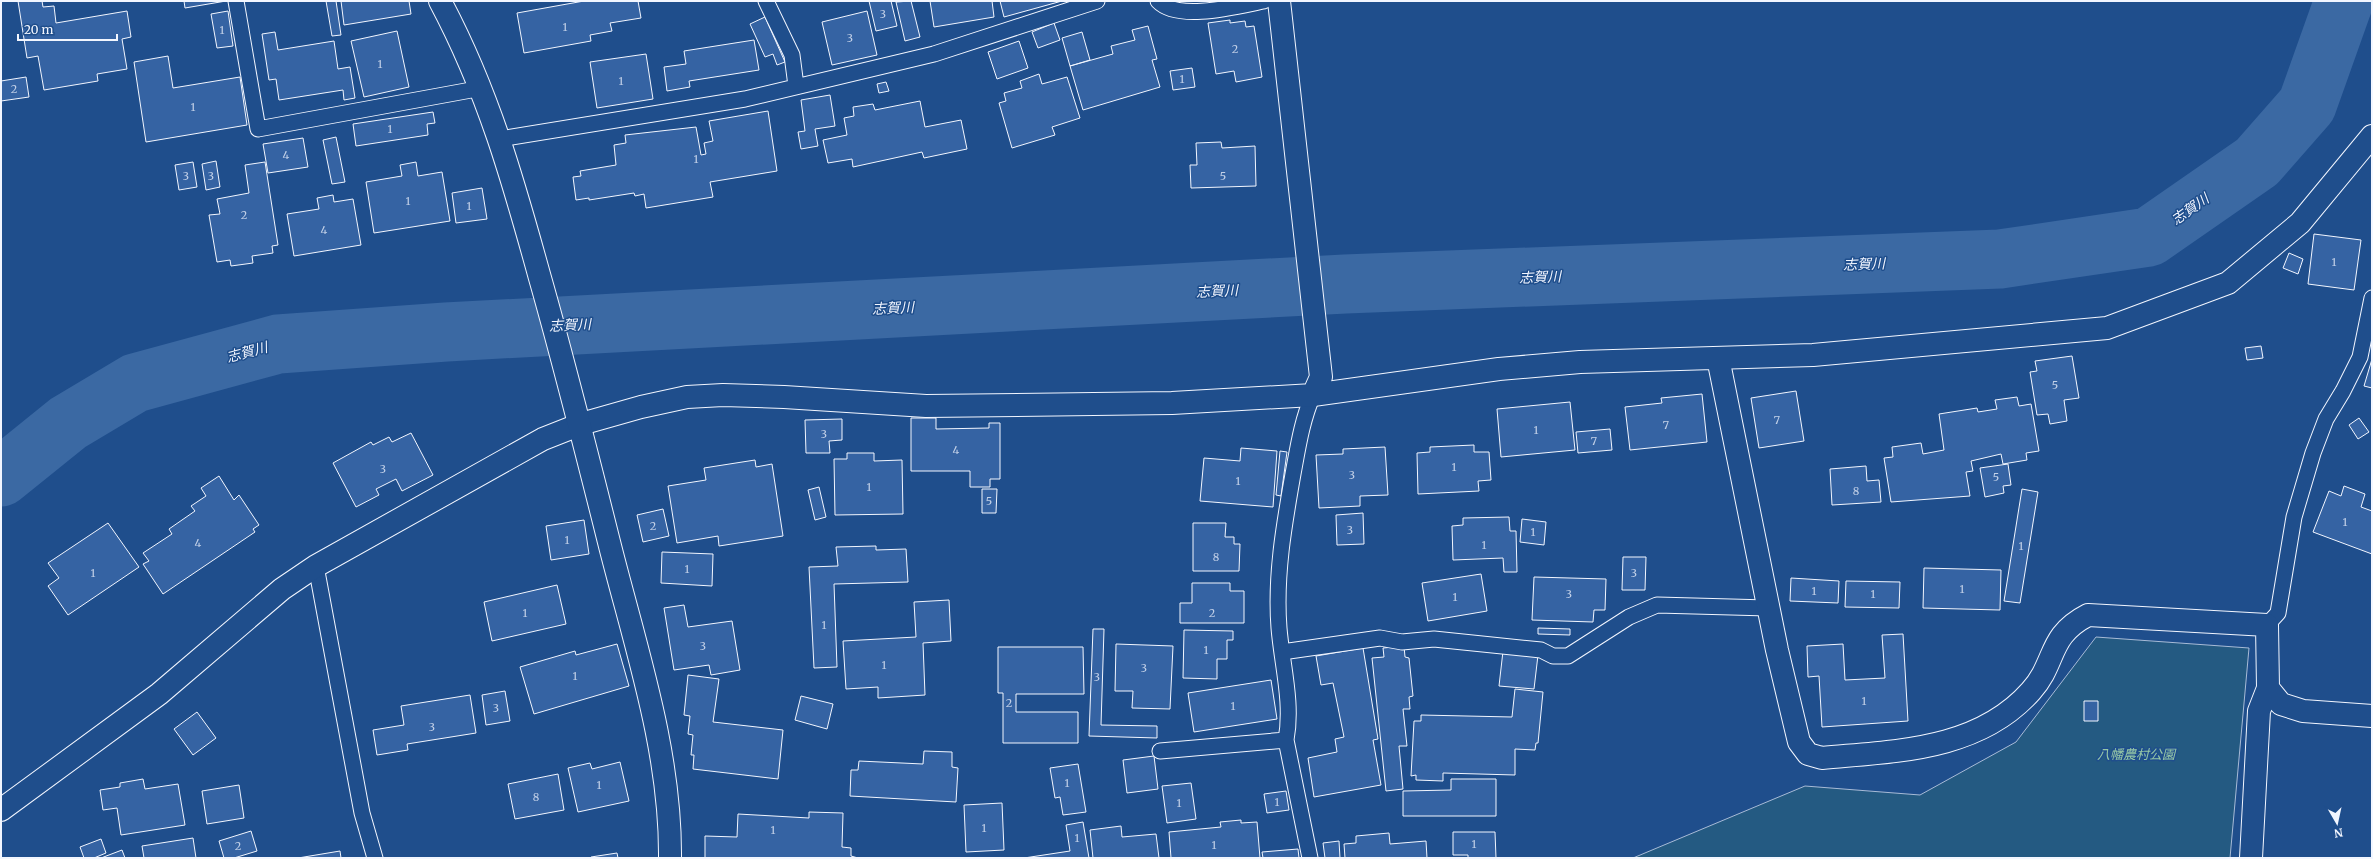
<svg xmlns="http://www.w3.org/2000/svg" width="2373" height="859" font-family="Merriweather,'Noto Sans JP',serif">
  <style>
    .green { fill: #245a82; stroke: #a8bbd7 }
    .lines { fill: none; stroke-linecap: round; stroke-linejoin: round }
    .river { stroke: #3b69a3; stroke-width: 59 }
    .building { fill: #3563a3; stroke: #f2f6ff }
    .service-casing { stroke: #f2f6ff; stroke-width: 17 }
    .minor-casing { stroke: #f2f6ff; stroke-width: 24 }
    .tertiary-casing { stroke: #f2f6ff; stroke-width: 24 }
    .service { stroke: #1f4e8c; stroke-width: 15 }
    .minor { stroke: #1f4e8c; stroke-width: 22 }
    .tertiary { stroke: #1f4e8c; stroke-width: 22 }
    .labels { text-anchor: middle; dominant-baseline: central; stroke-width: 3; stroke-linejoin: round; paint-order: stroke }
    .number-label { font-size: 11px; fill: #c3d1e8 }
    .park-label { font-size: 13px; font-style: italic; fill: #97c8a6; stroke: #1f4e8c }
    .water-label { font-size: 14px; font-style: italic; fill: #f2f6ff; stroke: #1f4e8c }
  </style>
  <rect width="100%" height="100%" fill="#1f4e8c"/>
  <path class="green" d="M2096,637l153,11 -19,210h-597l172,-72 115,9 96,-53z"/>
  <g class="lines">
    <path class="river" d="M1,477l67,-54 67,-40 143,-39 168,-12 899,-48 655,-25 149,-22 108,-75 50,-57 37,-104"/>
  </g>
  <path class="building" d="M18,1h24l1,6 11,-1 2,17 71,-12 4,26 -9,2 5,30 -30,5 1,7 -54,9 -6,-34 -11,2z
    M184,1h42l-41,7z
    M326,1h10l5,34 -9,1z
    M341,1h68l2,13 -67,11z
    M584,1h54l3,17 -31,5 2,8 -22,4 1,6 -67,12 -7,-40z
    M869,1h22l6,25 -21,5z
    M911,1l9,36 -15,4 -9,-39z
    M930,1h62l2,16 -60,10z
    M1000,1h62l-58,16z
    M228,11l5,35 -16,2 -6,-34z
    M867,11l10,44 -45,10 -10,-43z
    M765,17l20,45 -8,3 -4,-11 -8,3 -15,-33z
    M1230,20v3l15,-2 1,6 8,-1 8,51 -26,5 -2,-11 -18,3 -8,-51z
    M1054,23l6,17 -22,8 -6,-16z
    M1148,26l9,33 -5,1 8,27 -77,23 -13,-44 43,-12 -2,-8 24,-6 -3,-10z
    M397,31l12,56 -45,10 -13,-56z
    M275,32l3,18 56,-9 4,28 12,-2 5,31 -11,2 -1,-10 -64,10 -3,-21 -7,1 -7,-46z
    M1082,32l8,28 -20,6 -8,-28z
    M754,40l5,30 -70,11 1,6 -23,4 -3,-24 22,-3 -2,-13z
    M1019,41l9,27 -31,11 -9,-27z
    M646,54l7,45 -56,9 -7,-46z
    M168,56l5,32 67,-11 7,48 -101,17 -12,-80z
    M1192,68l3,19 -22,3 -3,-19z
    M1039,74l3,10 25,-7 13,41 -28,9 3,8 -43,13 -13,-45 7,-2 -2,-8 18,-5 -2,-7z
    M26,77l3,20 -28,4v-20z
    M886,82l3,9 -10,2 -2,-9z
    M830,95l5,31 -20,3 3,17 -17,3 -3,-17 7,-1 -4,-31z
    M920,101l5,26 36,-7 6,29 -43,9 -2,-6 -69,15 -1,-8 -24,4 -5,-23 24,-5 -3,-17 10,-2 -1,-9 20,-3 2,6z
    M768,111l9,60 -67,11 3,15 -67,11 -2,-14 -9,2 -1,-3 -45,7v-2l-13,2 -3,-23 8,-1 -1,-5 36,-6 -2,-20 12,-2 -1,-8 71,-8 5,28 5,-1 -2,-11 9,-2 -4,-20z
    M433,112l2,11 -8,1 1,11 -72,11 -3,-22z
    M336,137l9,45 -13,2 -9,-44z
    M303,138l5,29 -40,6 -5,-29z
    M1221,142l1,6 33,-2 1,40 -65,2 -1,-23h7l-1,-22z
    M216,161l4,26 -14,3 -4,-26z
    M193,162l4,25 -18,3 -4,-25z
    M265,162l13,83 -6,1 1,7 -21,3 1,7 -22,3 -1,-6 -13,2 -8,-47 11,-1 -3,-15 32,-6 -4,-28z
    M416,162l2,14 24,-4 8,49 -76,12 -8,-51 36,-6 -2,-11z
    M482,188l5,31 -31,4 -4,-30z
    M333,195l1,7 19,-3 8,46 -67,11 -7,-42 32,-5 -2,-11z
    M2314,234l47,6 -7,50 -46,-6z
    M2289,253l14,6 -5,15 -15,-6z
    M2261,346l2,12 -16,2 -2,-12z
    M2072,356l7,42 -15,2 3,21 -17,3 -2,-10 -11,1 -7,-43 7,-1 -2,-10z
    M2372,359v29l-8,-2z
    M1796,391l8,50 -45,7 -8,-50z
    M1702,394l5,48 -77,8 -5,-43 37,-4 -1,-5z
    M2017,397l2,9 12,-2 8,47 -13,2 1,7 -24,4 -2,-10 -30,7 2,10 -7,1 4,24 -79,6 -7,-44 9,-1 -1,-10 29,-4 2,11 21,-4 -5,-36 38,-6 1,4 19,-3 -2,-9z
    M1570,402l5,48 -74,7 -4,-48z
    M911,418h25v11l53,-1v-5h11v56h-10v8h-20v-16h-59z
    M2359,418l10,14 -11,7 -9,-14z
    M842,419v21l-13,1 1,12h-24l-1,-33z
    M1610,429l2,21 -34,3 -2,-21z
    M411,433l22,42 -31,16 -6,-12 -20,10 3,6 -23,12 -23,-44 38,-21 2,3 16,-8 3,5z
    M1474,445v7h15l2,28 -13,1 1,10 -61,3 -1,-41 13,-1v-5z
    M1385,447l3,48 -28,1v10l-41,2 -3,-53 27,-1v-5z
    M1241,448l36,3 -4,56 -73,-6 4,-43 36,3z
    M1280,451l7,1 -6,44 -5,-1z
    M847,453h27v8l28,-1 1,54 -68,1 -1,-56h13z
    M755,460l1,7 16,-3 11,72 -64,10 -1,-10 -41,7 -9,-57 38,-6 -2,-12z
    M2008,464l3,21 -8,1 1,7 -19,4 -5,-29z
    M1866,466l1,15 12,-1 2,22 -49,3 -2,-36z
    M219,476l15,24 5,-5 20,30 -6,4 2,3 -92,62 -20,-30 6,-3 -6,-8 29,-19 -3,-5 26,-18 -4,-5 15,-10 -5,-8z
    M2344,486l21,8 -4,13 11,4v43l-59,-22 16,-41 12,5z
    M819,487l7,30 -11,3 -7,-30z
    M982,489h15l-1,24h-14z
    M2022,489l16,3 -18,111 -16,-2z
    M663,509l6,27 -26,6 -6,-27z
    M1363,513l1,31 -27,1 -1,-30z
    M1509,517l1,14h6l1,41h-13l-1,-14 -50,2 -1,-34 11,-1v-7z
    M1522,519l24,3 -2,23 -24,-3z
    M584,520l5,34 -38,6 -5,-34z
    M108,523l31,44 -71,48 -20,-29 11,-8 -11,-15z
    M1193,523h33l-1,14h9v7h6l-1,27h-46z
    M876,546v4l30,-1 2,33 -74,2 3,83 -23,1 -5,-101 29,-1 -2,-19z
    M662,552l51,2 -1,32 -51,-3z
    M1623,557h23l-1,33h-23z
    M1924,568l77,2 -1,40 -77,-2z
    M1481,574l6,37 -59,10 -6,-38z
    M1534,577l72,2 -1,31h-11l-1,12 -61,-2z
    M1791,578l48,3 -1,22 -48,-2z
    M1846,581l54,1 -1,26 -54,-1z
    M1192,583h38v8h14v32h-64v-20h12z
    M557,585l9,39 -74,17 -8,-39z
    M949,600l2,41 -28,2 2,52 -47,3v-11l-32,2 -3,-48 73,-4 -2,-35z
    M684,605l4,22 44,-6 8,49 -29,5 -2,-10 -35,5 -10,-62z
    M1538,628l32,1v6l-32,-1z
    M1093,629h11l-3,96 56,1v12l-68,-2z
    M1184,630l49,1v9h-6v19h-10v20l-34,-1z
    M1903,634l5,87 -86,6 -3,-51 -11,1 -1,-31 36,-2 2,36 40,-2 -3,-43z
    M617,644l12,42 -95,28 -14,-47 55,-16 1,4z
    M1116,644l57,2 -3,63 -38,-1 1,-17h-18z
    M1404,646l1,11 4,1 4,38 -4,1 1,12h-7l4,37h-8l4,43 -17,2 -14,-133 12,-1 -1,-9z
    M998,647h85l1,47h-68v18h62v31h-75v-50h-5z
    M1363,648l15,91 -5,1 8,45 -67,12 -6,-39 29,-6 -2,-13 9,-2 -11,-54 -12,2 -5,-29z
    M1503,651l35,4 -4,34 -35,-3z
    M688,675l31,4 -6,43 70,8 -5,49 -85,-10 1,-14h-3l2,-20 -5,-1 2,-18 -6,-1z
    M1271,680l6,39 -83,13 -6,-39z
    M1515,689l28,3 -5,51h-2l-1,7 -20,-1v26l-72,-2v8l-27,-1v-5l-5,1 3,-55h7v-6l91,2z
    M505,691l5,30 -24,4 -4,-30z
    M470,695l6,38 -69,11 1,6 -31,5 -4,-25 31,-5 -3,-19z
    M801,696l32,8 -6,25 -32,-9z
    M2084,701h14v20h-14z
    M197,712l19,26 -23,17 -19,-26z
    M924,751l28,1v15l6,1 -2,34 -106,-6 1,-26h7l1,-9 64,3z
    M1154,756l4,33 -31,4 -4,-33z
    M620,762l9,39 -51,11 -10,-44 22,-5 2,6z
    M1078,764l8,48 -23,3 -3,-18 -5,1 -5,-30z
    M558,774l6,36 -49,9 -7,-35z
    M143,779l2,10 33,-5 7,41 -64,10 -4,-27 -14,2 -3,-20 20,-3v-4z
    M1451,779h45v37h-93v-25l48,-1z
    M1191,783l5,36 -29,4 -5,-37z
    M239,785l5,33 -37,6 -5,-33z
    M1286,791l3,19 -22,3 -3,-19z
    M1002,803l2,47 -38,2 -2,-47z
    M809,812l34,1 -1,34 9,1v8l7,2h-153v-22l32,1 1,-23 71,4z
    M1241,820v3l16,-1 3,36h-89l-2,-26 52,-5 -1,-5z
    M1083,822l6,36h-65l46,-7 -4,-26z
    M1121,826l1,11 34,-3 3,24h-66l-3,-28z
    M251,831l6,20 -23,7h-10l-5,-17z
    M1453,832h42l1,26h-28v-3h-15z
    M1389,833l1,11 36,-3 1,17h-82l-1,-14 12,-1v-7z
    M193,838l3,20h-52l-2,-12z
    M101,839l5,14 -12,5h-10l-4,-11z
    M1339,841l1,17h-15l-2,-15z
    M1298,849l1,9h-36l-1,-6z
    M122,850l3,8h-24z
    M340,851l1,7h-43z
    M617,853l1,5h-27v-1z"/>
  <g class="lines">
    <g class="service-casing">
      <path id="service" d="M236,1l22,128 224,-41
        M766,1l26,54 4,31
        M1158,1c20,21 80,5 106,0
        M500,139l245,-40 189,-45 163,-53
        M316,566l46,247 13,45
        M2267,625l11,-12 16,-96 19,-64 13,-34 17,-28 17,-34 12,-59
        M1282,652l98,-14 22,4 32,-3 107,11 12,6h15l61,-39 28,-12 111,3
        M1160,751l126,-11
        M1310,858l-24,-118c7,-37 -4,-75 -7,-112 -4,-52 5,-103 14,-154 5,-27 9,-54 20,-79"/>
    </g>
    <g class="minor-casing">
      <path id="minor" d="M1279,1l42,376 -8,18
        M1718,358l59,292 22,92 9,12 14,4c73,-7 156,-7 209,-67 26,-29 16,-55 57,-76l179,10 1,63 -9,23 -8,147
        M2268,688l13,16 22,7 69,5
        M1,810l158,-116 123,-105 34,-23 227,-127 38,-15 60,-17 46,-10 36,-2 61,2 142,9 246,-3 141,-8 186,-26 81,-7 233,-7 294,-27 121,-45 72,-60 72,-87"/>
    </g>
    <g class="tertiary-casing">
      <path id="tertiary" d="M440,1c48,90 73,179 100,277 25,88 47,176 69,264 26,104 62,208 61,316"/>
    </g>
    <use href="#service" class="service"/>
    <use href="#minor" class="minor"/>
    <use href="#tertiary" class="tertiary"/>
  </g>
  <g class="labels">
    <g class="number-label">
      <text x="883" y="14">3</text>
      <text x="565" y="27">1</text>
      <text x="222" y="30">1</text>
      <text x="850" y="38">3</text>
      <text x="1235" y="49">2</text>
      <text x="380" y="64">1</text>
      <text x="1182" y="79">1</text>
      <text x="621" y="81">1</text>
      <text x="14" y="89">2</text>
      <text x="193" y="107">1</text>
      <text x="390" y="129">1</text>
      <text x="286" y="155">4</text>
      <text x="696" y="159">1</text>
      <text x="186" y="176">3</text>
      <text x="211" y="176">3</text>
      <text x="1223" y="176">5</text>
      <text x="408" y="201">1</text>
      <text x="469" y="206">1</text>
      <text x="244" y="215">2</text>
      <text x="324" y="230">4</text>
      <text x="2334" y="262">1</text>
      <text x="2055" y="385">5</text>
      <text x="1777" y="420">7</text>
      <text x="1666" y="425">7</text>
      <text x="1536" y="430">1</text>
      <text x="824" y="434">3</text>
      <text x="1594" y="441">7</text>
      <text x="956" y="450">4</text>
      <text x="1454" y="467">1</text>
      <text x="383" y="469">3</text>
      <text x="1352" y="475">3</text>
      <text x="1996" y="477">5</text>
      <text x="1238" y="481">1</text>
      <text x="869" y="487">1</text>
      <text x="1856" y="491">8</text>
      <text x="989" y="501">5</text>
      <text x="2345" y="522">1</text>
      <text x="653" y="526">2</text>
      <text x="1350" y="530">3</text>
      <text x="1533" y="532">1</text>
      <text x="567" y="540">1</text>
      <text x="198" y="543">4</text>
      <text x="1484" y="545">1</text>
      <text x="2021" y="546">1</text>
      <text x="1216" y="557">8</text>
      <text x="687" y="569">1</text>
      <text x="93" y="573">1</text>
      <text x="1634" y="573">3</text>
      <text x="1962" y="589">1</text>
      <text x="1814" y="591">1</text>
      <text x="1569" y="594">3</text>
      <text x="1873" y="594">1</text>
      <text x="1455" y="597">1</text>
      <text x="525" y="613">1</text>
      <text x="1212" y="613">2</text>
      <text x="824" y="625">1</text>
      <text x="703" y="646">3</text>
      <text x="1206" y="650">1</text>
      <text x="884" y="665">1</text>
      <text x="1144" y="668">3</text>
      <text x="575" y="676">1</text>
      <text x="1097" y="677">3</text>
      <text x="1864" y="701">1</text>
      <text x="1009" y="703">2</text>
      <text x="1233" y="706">1</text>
      <text x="496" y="708">3</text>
      <text x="432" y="727">3</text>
      <text x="1067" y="783">1</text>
      <text x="599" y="785">1</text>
      <text x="536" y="797">8</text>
      <text x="1277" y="802">1</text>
      <text x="1179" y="803">1</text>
      <text x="984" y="828">1</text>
      <text x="773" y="830">1</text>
      <text x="1077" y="838">1</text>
      <text x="1474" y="844">1</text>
      <text x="1214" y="845">1</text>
      <text x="238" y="846">2</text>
    </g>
    <g class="park-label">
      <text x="2136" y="754">八幡農村公園</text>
    </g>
    <g class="water-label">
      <text transform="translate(2190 209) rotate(-35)">志賀川</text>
      <text transform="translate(1864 264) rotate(-2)">志賀川</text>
      <text transform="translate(1540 277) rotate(-2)">志賀川</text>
      <text transform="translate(1217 291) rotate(-3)">志賀川</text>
      <text transform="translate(893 308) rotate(-3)">志賀川</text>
      <text transform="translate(570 325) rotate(-3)">志賀川</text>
      <text transform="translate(247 352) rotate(-15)">志賀川</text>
    </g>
  </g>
  <rect width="2373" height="859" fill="none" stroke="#f2f6ff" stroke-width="4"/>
  <g transform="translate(2337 823) rotate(171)" stroke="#1f4e8c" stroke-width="3" paint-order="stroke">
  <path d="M0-3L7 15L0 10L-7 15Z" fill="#f2f6ff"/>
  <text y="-6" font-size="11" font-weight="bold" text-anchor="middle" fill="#f2f6ff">N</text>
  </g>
  <path d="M18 34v6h99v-6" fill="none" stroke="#f2f6ff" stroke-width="2"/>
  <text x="24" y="34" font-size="12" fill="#f2f6ff" stroke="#1f4e8c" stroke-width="3" paint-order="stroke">20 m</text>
</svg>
